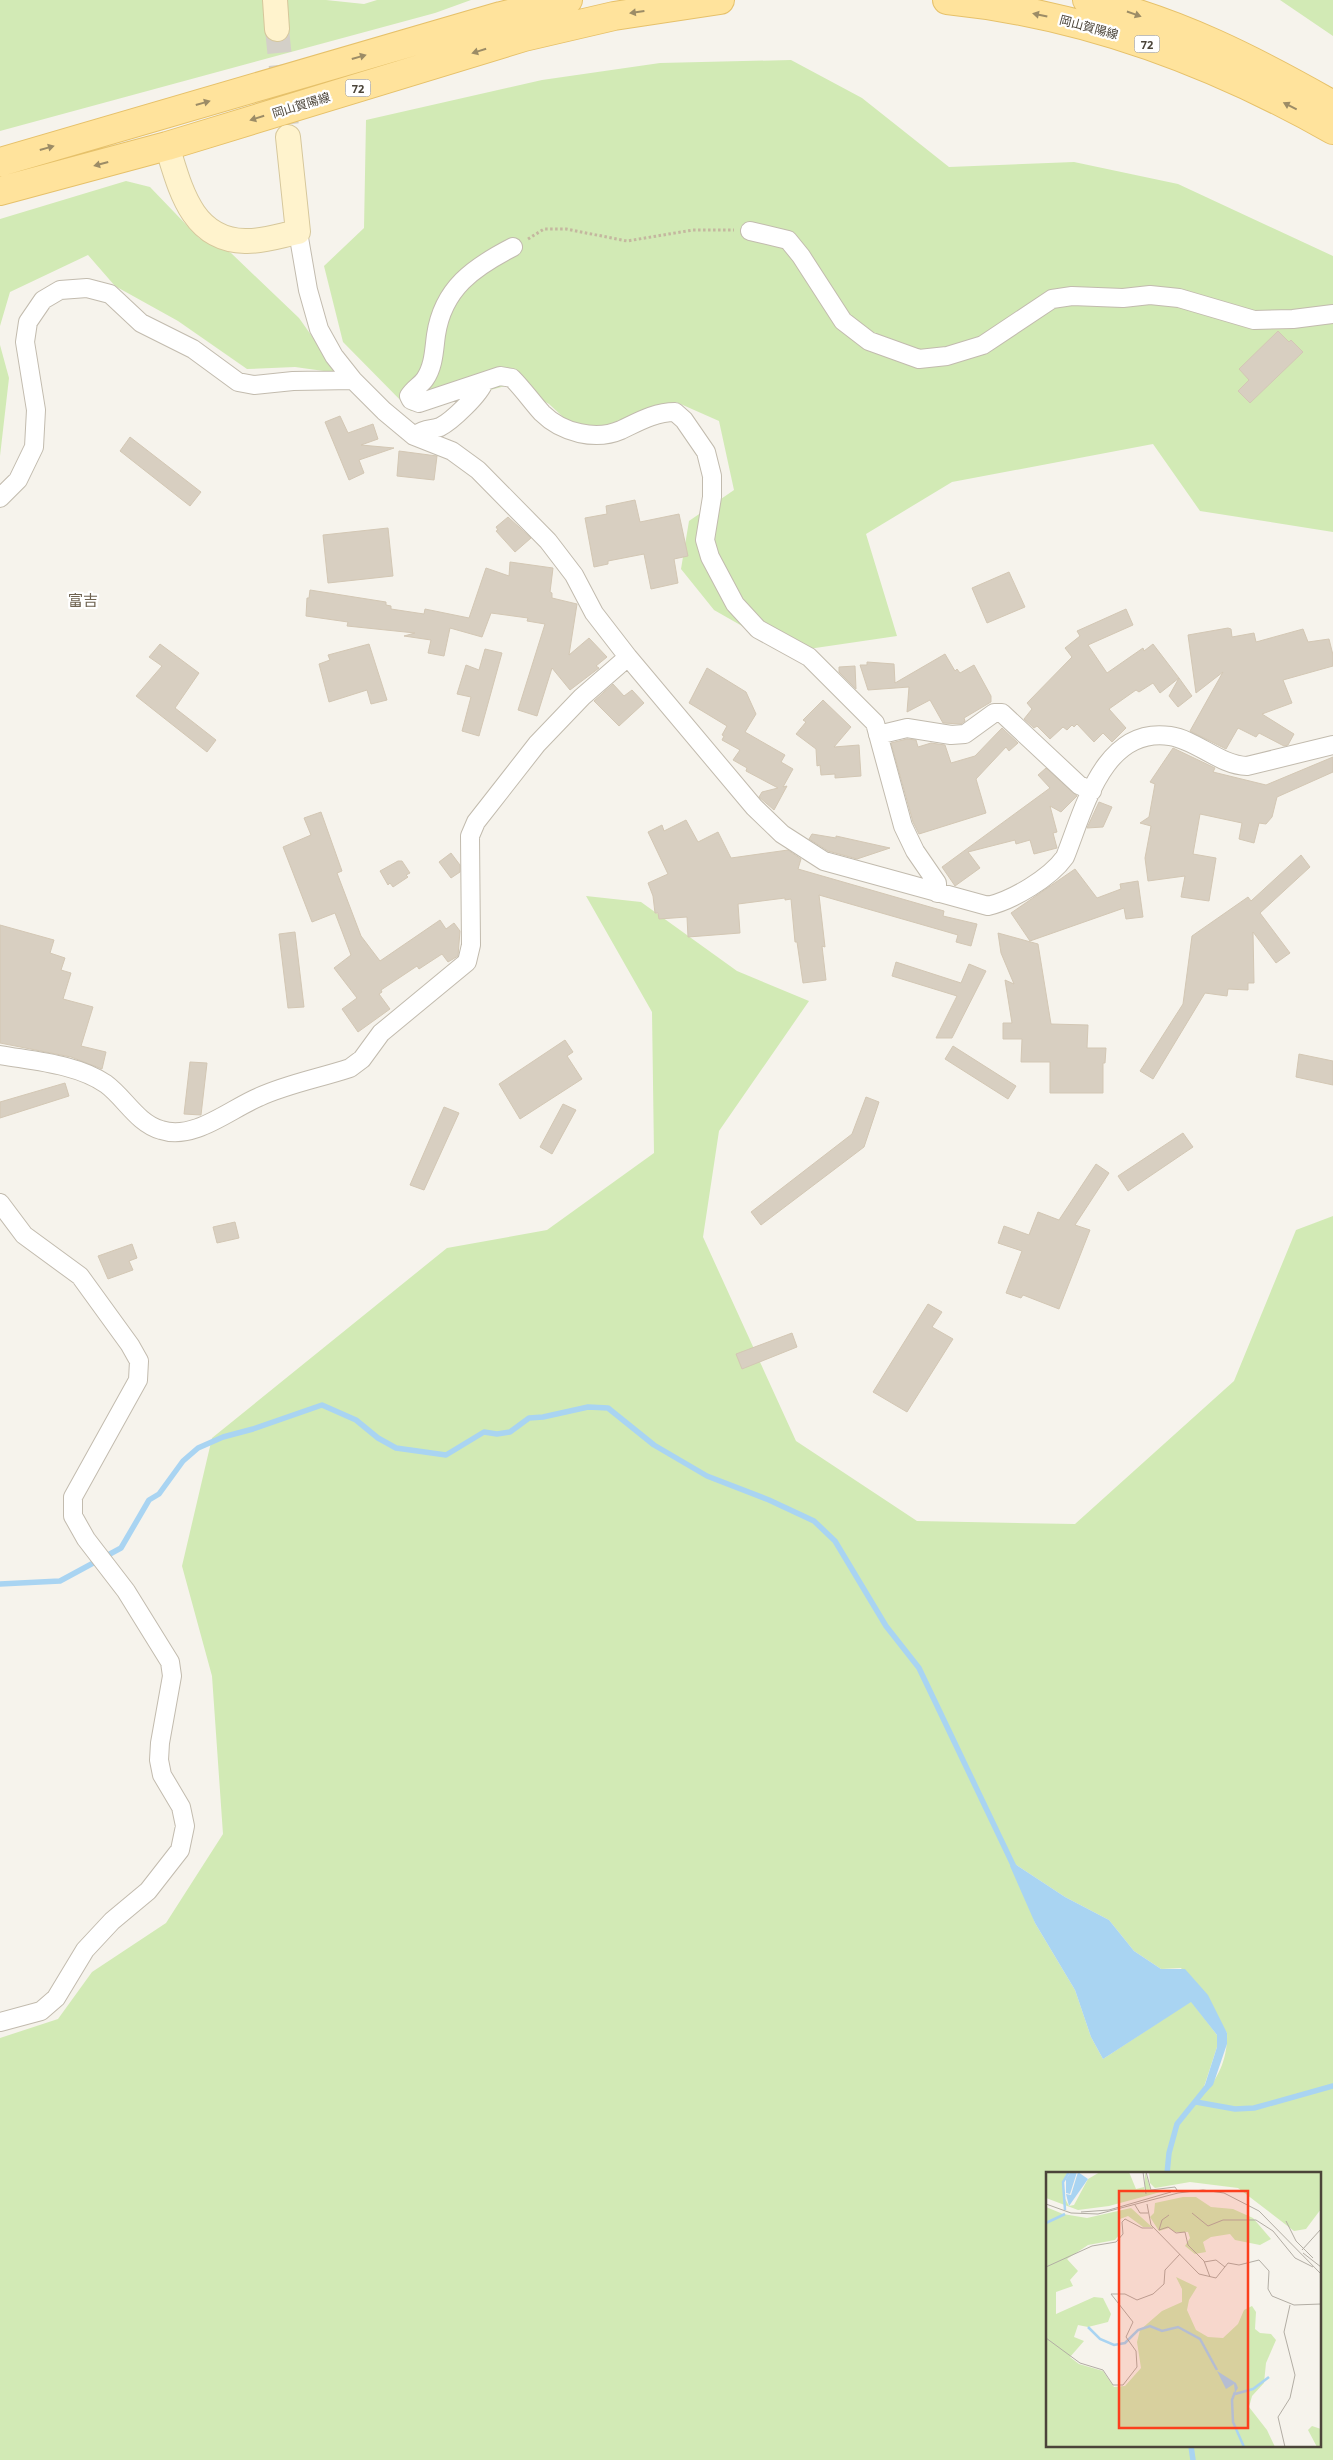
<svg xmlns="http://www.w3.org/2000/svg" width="1333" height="2460" font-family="'Noto Sans','Noto Sans JP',sans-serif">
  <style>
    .green { fill: #d2eab5; fill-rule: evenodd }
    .water { fill: #a9d4f2 }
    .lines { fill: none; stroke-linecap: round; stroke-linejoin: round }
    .stream { stroke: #a9d4f2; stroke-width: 5.5 }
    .building { fill: #d8cfc1; stroke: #d3c7b4 }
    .secondary-tunnel { stroke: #d4d0c8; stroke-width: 24; stroke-dasharray: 24 12; stroke-linecap: butt }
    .street-casing { stroke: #c2bbae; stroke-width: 20 }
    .secondary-casing { stroke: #d6c79b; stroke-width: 26 }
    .primary-casing { stroke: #e6c16a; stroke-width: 30 }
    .path { stroke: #c4b79f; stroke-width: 3; stroke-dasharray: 2.5 2.5; stroke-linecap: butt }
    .street { stroke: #fff; stroke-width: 18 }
    .secondary { stroke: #fff3cd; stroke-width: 24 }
    .primary { stroke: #ffe39c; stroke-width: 28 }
    .oneway { fill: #9c8c66 }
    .labels { text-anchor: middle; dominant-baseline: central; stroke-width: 4.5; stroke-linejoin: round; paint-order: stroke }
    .shield { fill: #fff; stroke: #817c74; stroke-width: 1 }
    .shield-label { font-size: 11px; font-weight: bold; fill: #4b4439 }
    .street-label { font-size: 12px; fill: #4b4439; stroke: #fff }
    .quarter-label { font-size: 15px; fill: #6e6250; stroke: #fff }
    .inset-river { fill: none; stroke: #a9d4f2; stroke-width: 2.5 }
    .inset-road { fill: none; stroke: #b2ada4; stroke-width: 1 }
    .view { fill: #fc3f1d; fill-opacity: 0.15; stroke: #fc3f1d; stroke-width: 2.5 }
    .inset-edge { fill: none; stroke: #4b4439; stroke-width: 2.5 }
  </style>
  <rect width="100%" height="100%" fill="#f6f3ec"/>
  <path class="green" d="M0,0h263l9,34 10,-34h44l38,4 13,-4h94l-36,13 -435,118z
    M1280,0h53v36z
    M791,60l71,38 87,69 125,-5 104,22 155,72v276l-133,-21 -47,-67 -201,38 -86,52 31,102 -109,16 -74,-42 -33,-41 8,-48 45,-31 -15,-69 -43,-19 -54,28 -47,-2 -26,-24 -36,-20 -102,27 -68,-69 -19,-76 40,-38 2,-108 176,-40 118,-17z
    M126,181l24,6 49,51 32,15 68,65 39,55 -43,-6 -48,2 -69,-48 -63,-35 -27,-31 -78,37 -10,34v-107z
    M0,345l9,33 -9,78z
    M586,896l55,6 96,69 72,30 -90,130 -16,106 93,204 121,80 158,3 159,-143 62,-151 37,-14v1244h-1333v-422l58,-19 34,-47 74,-49 57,-89 -11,-158 -30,-110 30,-128 235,-190 100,-18 107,-77 -2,-141zM1015,1864l50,33 44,23 25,31 27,18 20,-1 46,65c1,23 -8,47 -26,63l16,-49v-12l-26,-34 -88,58 -12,-22 -16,-47 -40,-67zM1047,2174h272v272h-272z"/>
  <path class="water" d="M1015,1864l50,33 44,23 25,31 27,18h24l23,26 19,38v11l-14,41 -12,12 16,-50v-12l-26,-33 -88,57 -12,-22 -16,-47 -40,-67 -25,-57z"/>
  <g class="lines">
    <path class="stream" d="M0,1584l60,-3 61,-33 28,-48 10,-6 24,-33 15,-13 25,-11 30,-8 69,-24 34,15 22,18 18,10 50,7 38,-23 13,2 13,-2 19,-14 14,-1 45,-10 20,1 46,37 53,31 62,24 45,21 21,20 51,85 33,42 96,201
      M1196,2102l39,7 19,-1 79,-22
      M1167,2174l2,-21 8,-29 29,-36
      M1191,2446l2,14"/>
  </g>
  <path class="building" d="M1278,331l11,11 2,-2 12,12 -53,51 -12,-12 11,-11 -10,-11z
    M340,416l8,17 25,-9 5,15 -17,6 33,3 -35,12 5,13 -15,7 -24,-58z
    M130,437l71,55 -11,14 -70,-55z
    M399,451l38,5 -3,24 -37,-4z
    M635,500l5,22 39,-8 9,42 -14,3 4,24 -27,6 -7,-35 -36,7v3l-14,3 -9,-49 22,-4 -1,-8z
    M508,517l23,21 -16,14 -19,-21 2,-1 -2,-3z
    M388,528l5,48 -65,7 -5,-48z
    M510,562l43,6 -3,24 2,1v5l25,6 -8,51 20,-17 18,19 -11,9 3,2 -29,22 -18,-22 -15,48 -19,-6 27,-86 -18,-3 1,-3 -37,-5 -9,24 -32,-9 -6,28 -16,-3 3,-13 -27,-4 11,-3 -68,-7 1,-4 -42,-6 1,-18h2l1,-8 76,12v3l5,1v3l33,5 1,-5 44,9 17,-50 23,8z
    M1009,572l16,35 -38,16 -15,-35z
    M1126,609l7,16 -45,20 19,28 36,-25 1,3 9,-7 26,34 -19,15 -7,-10 -14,9 -3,-2 -27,19 17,19 -14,14 -9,-9 -9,9 -17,-18 -3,3 -2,-2 -5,5 -4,-3 -13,12 -13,-13 -3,2 -10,-9 8,-10 -5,-6 45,-46 -7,-9 15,-12 -3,-5z
    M1228,628l3,1 1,8 22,-4 2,9 47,-13 5,13 21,-3 4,16v11l-50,14 9,23 -30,11 32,20 -6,11 -4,1 -25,-13 -3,4 -18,-9 -12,21 -36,-18 33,-59 -27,21 -8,-58z
    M160,644l39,29 -24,35 41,32 -9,12 -71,-56 26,-30 -13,-9z
    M369,644l18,56 -16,4 -4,-14 -38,12 -10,-38 11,-4 -2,-5z
    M485,649l17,4 -23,83 -17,-5 9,-34 -14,-3 9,-29 13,5z
    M945,654l10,17 2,-2 3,4 14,-8 17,31v6l-27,16 1,3 -4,3 -18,-1 -13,-23 -23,12 2,-25 -41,3 -8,-25h7v-3l27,2 1,19z
    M855,666l1,23 -17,-17v-5z
    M707,668l39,24 10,22 -11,18 40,23 -4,7 12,7 -10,18 4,-1 -13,24 -15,-13 3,-5 16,-4 -32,-17 1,-3 -14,-8 7,-10 -18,-10 2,-4 -2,-1 5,-9 -38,-23z
    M1179,678l13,18 -14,11 -9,-11z
    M613,684l11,12 8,-6 12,13 -25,23 -25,-25z
    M823,700l28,27 -17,20 25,-2 2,31 -26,2v-4l-14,1 -1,-10 -3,1 -1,-17 -20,-15 10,-12 -3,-2z
    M1002,728l16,15 -9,8 -3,-4 -30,32 10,34 -67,21 -6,-12 -22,-79 16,-4 9,1 2,7 13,-4 14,2 6,18 24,-7z
    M1173,748l42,20 -2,4 53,13 67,-28v15l-56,25 -5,20 -6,7 -7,-1 -5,20 -15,-4 3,-16 -42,-9 -7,40 23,4 -7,43 -28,-4 4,-21 -37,5 -3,-23 6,-32 -11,-3 9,-6 6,-33 -5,-2z
    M1046,768l31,28 -16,16 -11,-6 7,26 -4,1 4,15 -23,6 -4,-14 -14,4 -1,-4 -47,12 12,16 -25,18 -13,-19 108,-79 -12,-13z
    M1099,802l13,5 -9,20 -16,1z
    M321,812l21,59 -5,2 24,63 19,25 60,-41 6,9 8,-6 6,8 -2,25 -10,6 -6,-8 -23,15 -2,-3 -36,24 1,2 -3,2 11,15 -32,23 -16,-23 15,-11 -23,-30 17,-13 -16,-42 -23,9 -29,-75 28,-12 -7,-17z
    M686,820l12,22 20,-10 13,26 57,-8 13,9 -3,10 146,42 -1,5 34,8 -6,22 -15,-4 2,-7 -139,-40 6,52 -3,-1 4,34 -23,3 -6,-41h-2l-4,-43 -6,1v-2l-47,6 2,29 -52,4 -1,-20 -28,2 -1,-6h-3l-2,-17 -5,-13 20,-9 -20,-42 14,-7 2,6z
    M812,834l24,4v-2l54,12 -33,11 -29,-8 -19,-12z
    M451,853l9,12v7l-9,6 -12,-16z
    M1301,855l9,12 -50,46 30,40 -14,10 -23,-31 1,51h-6v7l-20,-1 -1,7 -22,-3 -52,86 -13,-8 43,-67 9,-68 56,-39 3,4z
    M398,861h4l8,12 -4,2 2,2 -15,10 -3,-4 -2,2 -8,-14z
    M1075,869l22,29 24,-9 -1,-5 18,-3 5,36 -17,2 -2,-11 -94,33 -19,-28z
    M0,925l54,15 -4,13 15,5 -4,12 10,3 -8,26 30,8 -12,39 25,6 -4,17 -31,-12 -71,-14z
    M295,932l9,75 -16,1 -9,-74z
    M998,933l40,11 13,80 37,1 -1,23h19l-1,15h-2v30h-53v-31h-29l1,-23h-19v-16h9l-7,-43 9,4 -13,-31z
    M896,962l65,21 8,-19 17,7 -34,67h-16l21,-42 -65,-20z
    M565,1040l8,12 -6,4 15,23 -62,40 -21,-35z
    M953,1046l63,40 -8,13 -63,-40z
    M1299,1054l34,7v24l-37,-8z
    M190,1062l17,1 -6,52 -17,-1z
    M65,1083l4,13 -69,22v-16z
    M866,1097l13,5 -15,45 -103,78 -10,-13 101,-78z
    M563,1104l13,6 -24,44 -12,-7z
    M444,1107l15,6 -35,77 -14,-5z
    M1183,1133l10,14 -65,44 -10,-15z
    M1096,1164l13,9 -34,52 15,5 -31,79 -36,-14 -2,3 -15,-5 16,-42 -24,-8 6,-17 25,9 9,-23 21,8z
    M235,1222l4,16 -22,5 -4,-16z
    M132,1244l5,14 -8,3 4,9 -25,9 -10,-23z
    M928,1304l14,8 -10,15 21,12 -46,73 -34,-20z
    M792,1333l5,14 -55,22 -6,-15z"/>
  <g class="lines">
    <path class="secondary-tunnel" d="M277,29l11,108"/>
    <g class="street-casing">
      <path id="street" d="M750,231l38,9 13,16 42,65 26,20 50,18 28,-3 36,-11 69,-46 20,-3 51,2 27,-3 29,3 75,22 39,-1 40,-5
        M298,232l10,58 11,39 15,27 19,24 31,31 30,25 38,15 26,19 70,71 26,34 20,38 34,44 126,150 28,27 42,27 164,45c25,-6 62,-28 77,-49 19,-47 38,-131 105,-121 27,4 49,29 77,30l86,-21
        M513,247c-39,20 -70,41 -77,88 -2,14 -2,31 -11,44 -4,6 -12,10 -16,17l2,4 8,3 81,-27 12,2c11,11 20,24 30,35 20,20 54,28 79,17 17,-8 34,-18 54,-18l9,8 22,32 6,24v21l-7,43 5,17 25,47 23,25 51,28 66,66 28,103 12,25 22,32v10
        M414,436c13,-9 15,-5 26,-9 12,-6 40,-33 44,-45
        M0,498l18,-18 16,-33 2,-37 -11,-68 3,-20 15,-22 17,-10 27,-2 23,6 31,29 52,26 45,33 16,3 39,-4 60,-1
        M878,735l29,-7 44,7 14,-1 29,-21h8l77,72 13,6
        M0,1055c34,6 77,9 106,29 19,14 31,39 55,46 33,11 69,-21 98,-33 28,-13 61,-19 91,-29l12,-9 19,-26 86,-71 4,-17 -1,-109 6,-14 61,-78 45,-47 46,-40
        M0,1203l24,32 56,41 50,69 9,16 -1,19 -65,117v19l13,23 40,52 44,71 2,14 -12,67 -1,17 3,15 19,32 4,19 -5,24 -32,41 -36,30 -27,29 -29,48 -15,13 -41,11"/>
    </g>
    <g class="secondary-casing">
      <path id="secondary" d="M275,0l2,29
        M167,146c13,41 24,94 78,95 17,1 37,-6 53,-9l-10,-95"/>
    </g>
    <g class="primary-casing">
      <path id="primary" d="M947,0c137,14 266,62 386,130
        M1087,0c87,19 169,61 246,105
        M0,162l501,-146 67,-16
        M0,191l167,-45 357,-109 90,-21 106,-16"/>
    </g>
    <path class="path" d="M528,239l16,-10h22l61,12 66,-11h41"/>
    <use href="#street" class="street"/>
    <use href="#secondary" class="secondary"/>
    <use href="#primary" class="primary"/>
  </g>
  <defs><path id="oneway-solid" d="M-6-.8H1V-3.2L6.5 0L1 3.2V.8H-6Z" transform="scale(1.25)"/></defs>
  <g class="oneway">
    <use href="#oneway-solid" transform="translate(637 12) rotate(172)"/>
    <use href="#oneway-solid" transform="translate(1134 14) rotate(19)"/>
    <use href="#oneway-solid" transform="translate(1040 15) rotate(-168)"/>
    <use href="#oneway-solid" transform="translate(479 51) rotate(163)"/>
    <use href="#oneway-solid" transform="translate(359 57) rotate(-16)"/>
    <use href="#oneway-solid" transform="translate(203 103) rotate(-16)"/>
    <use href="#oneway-solid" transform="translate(1290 106) rotate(-153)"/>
    <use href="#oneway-solid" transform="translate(257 118) rotate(163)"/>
    <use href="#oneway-solid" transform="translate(47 148) rotate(-16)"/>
    <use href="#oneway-solid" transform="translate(101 164) rotate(165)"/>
  </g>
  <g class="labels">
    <g class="shield">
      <rect x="1134.5" y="35.5" width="25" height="17" rx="4"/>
      <rect x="345.5" y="79.5" width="25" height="17" rx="4"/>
    </g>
    <g class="shield-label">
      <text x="1147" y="44">72</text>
      <text x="358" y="88">72</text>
    </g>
    <g class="street-label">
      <text transform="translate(1089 27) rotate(15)">岡山賀陽線</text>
      <text transform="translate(301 105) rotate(-17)">岡山賀陽線</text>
    </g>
    <g class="quarter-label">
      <text x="83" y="600">富吉</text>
    </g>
  </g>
  <g transform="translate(1046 2172)">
    <rect width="275" height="275" fill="#f6f3ec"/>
    <path d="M0,0h22l-4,7 -1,16 6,11 5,-1 14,-26 12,-7h29l7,17 8,-2 1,7v-22l6,19 17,-1 -59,16 -31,4 -32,-12zM103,0h172v37l-15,20 -12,2 -56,-43 -48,-6 -35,6 -5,-5zM137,25h13l15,10 22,2 20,9 18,21 -11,6 -25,-5 -5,-6 -19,3 -8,5 3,10 -11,2 -10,-8 5,-8 -2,-6h-13l-6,-4 -10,3 -9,-14 4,-4 1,-10zM0,35l17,7 24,4 44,-10 21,19h-9l-15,-11 -8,3 -1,16 -4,5 -27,5 -21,14 11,12 -8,9 3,6 -17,6v22l38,-17 9,1 8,16 -3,8 -20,5 -10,-2 -4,12 10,4 -14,16 9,7 24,7 11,16 11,-1 16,-18 -4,-26 3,-12 22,-19 20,-9v-13l-6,-12 21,10 -8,13 -2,10 9,20 12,7 15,1 15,-14 6,-14 8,-4 4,6 -1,17 5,4 11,1 5,6 -10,23 -2,20 -12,13 -3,11 18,23 8,17h-229zM266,254l9,3v18h-4l-9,-17z" fill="#d2eab5"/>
    <path d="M31,0l-7,22 -4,-1v-14l4,-6zM32,0l10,7 -19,27 -3,-12 5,1zM171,199l19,12 2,5 -3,5 -1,-9 -8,5z" fill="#a9d4f2"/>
    <path class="inset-river" d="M19,38l-2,-28 6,-10M0,51l19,-9M42,155l12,12 14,6 11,-2 13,-13 12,-4 12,5 16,-4 22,12 17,31M189,220l-3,8 1,22 11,25M189,222l18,-5 16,-12"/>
    <path class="inset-road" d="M97,0l3,22M100,0l5,18 24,-3 2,3M0,32l25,9 27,1 80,-21 25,-3 21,3 35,18 62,63M101,32l4,21 48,49 17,4 12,-15 11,2 20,-5 10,11 -1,18 4,7 22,9 27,-1M89,33l5,8h8M35,40l28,-2 62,-18M146,41l16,13 15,-6h33l17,11 22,27 18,9M123,43l-7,5 -3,10 9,-3 8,6 9,-1 3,13 16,16 6,16M240,49l10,20 17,17M256,78l19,-21M257,81l18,14M158,90l12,-2 9,7M0,95l46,-21 24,-4 7,-8 -1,-12 3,-3 17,9h11M0,166l34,25 23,7 10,15h10l14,-18 -1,-16 -10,-14 7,-15 -22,-28h14l12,6 16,-6 11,-10 1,-14 15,-16M239,275l-7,-30 12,-19 5,-23 -11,-43 6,-27"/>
    <path class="view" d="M73,19h129v237h-129z"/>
    <rect width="275" height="275" class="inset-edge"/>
  </g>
</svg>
